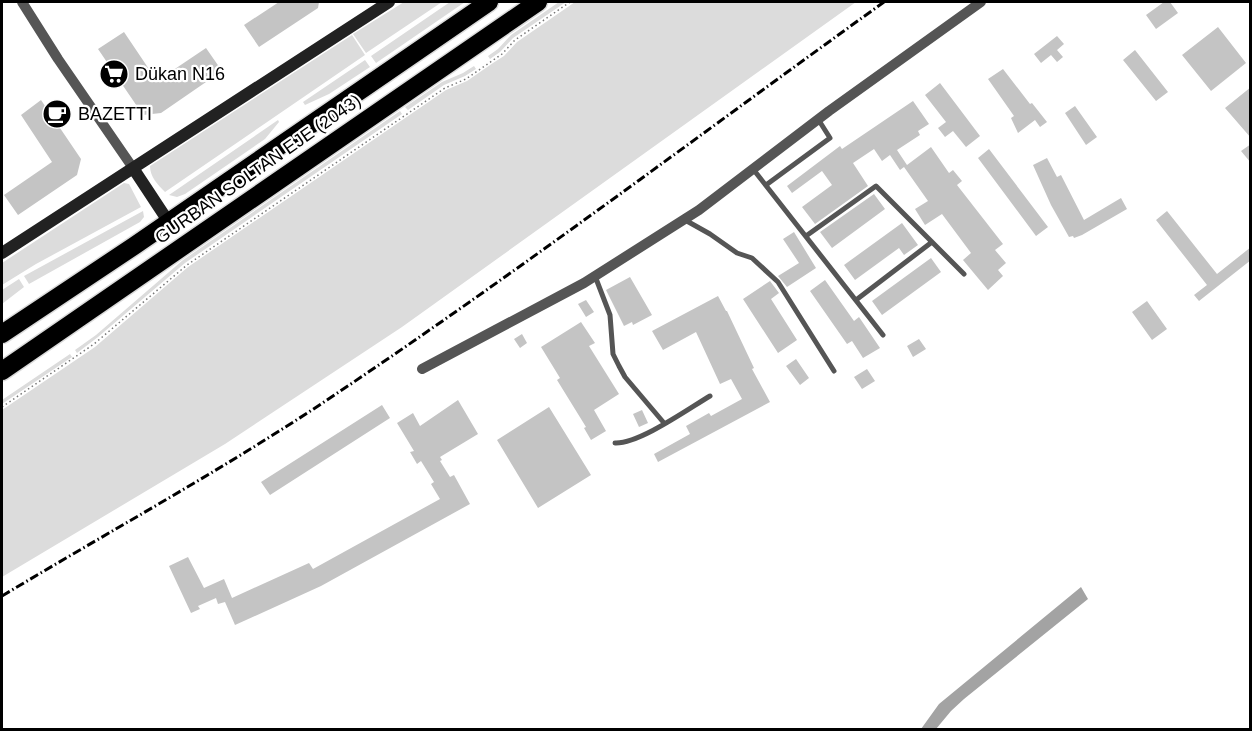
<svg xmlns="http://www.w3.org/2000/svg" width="1252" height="731" font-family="Helvetica,sans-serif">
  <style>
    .green { fill: #dcdcdc }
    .water { fill: #a3a3a3 }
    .building { fill: #c4c4c4 }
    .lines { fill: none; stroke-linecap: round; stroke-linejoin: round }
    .highway-casing { stroke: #dbdbdb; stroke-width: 21 }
    .path { stroke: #777; stroke-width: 1.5; stroke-dasharray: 1.5 3; stroke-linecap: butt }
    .lane { stroke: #555; stroke-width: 5 }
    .street { stroke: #555; stroke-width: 10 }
    .secondary { stroke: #222; stroke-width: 12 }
    .highway { stroke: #000; stroke-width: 18 }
    .rail { stroke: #000; stroke-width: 3; stroke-dasharray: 9 3 1.5 3; stroke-linecap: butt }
    .labels { text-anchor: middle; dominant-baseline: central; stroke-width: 4.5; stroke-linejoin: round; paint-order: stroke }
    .poi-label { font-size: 18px; fill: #000; stroke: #fff; text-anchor: start }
    .street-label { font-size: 18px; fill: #000; stroke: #fff }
  </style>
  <rect width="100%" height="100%" fill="#fff"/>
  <path class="green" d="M404,2h38l-76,51 -13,-19z
    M450,2h15l-89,61 -5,-7z
    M559,2h7l-53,36 -13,14 -10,7 -2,-3 10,-7 13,-14z
    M575,2h281l-454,325 -177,117 -223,133v-167l93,-63 93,-80 258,-177 21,-9 26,-18 11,-7 13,-14z
    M352,35l13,20 -200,137c-7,-7 -15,-15 -15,-26z
    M365,60l5,7 -41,27 -24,11 -2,-3z
    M474,66l2,3 -11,7 -21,9 -36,25 -3,-3 37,-25 21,-9z
    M400,111l2,3 -217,149 -87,74 -21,16 -2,-3 21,-15 87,-75z
    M278,120l1,2 -14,17 -80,55 -8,3 -8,-2z
    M124,183l5,1 12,23 -105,57 -34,21v-22z
    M143,211l1,6 -4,5 -111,62 -5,-8z
    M19,279l5,8 -22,17v-14z
    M70,354l2,3 -70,47v-4z"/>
  <path class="water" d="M1081,587l7,12 -124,100 -13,12 -15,18h-15l18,-25z"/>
  <path class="building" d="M279,2h40l-1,6 -59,39 -15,-22z
    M1164,2h6l8,11 -22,16 -10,-14z
    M1218,27l28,36 -35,28 -29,-36z
    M124,32l33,49 49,-33 16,23 -61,42 -18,2 -45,-66z
    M1057,36l7,8 -7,6 6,7 -6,5 -6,-7 -10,8 -7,-9z
    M1135,50l33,42 -12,9 -33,-41z
    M1003,69l27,35 2,-1 15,19 -7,5 -5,-7 -17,13 -7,-15 3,-2 -26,-37z
    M940,83l40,53 -14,11 -13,-16 -8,6 -7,-9 8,-6 -21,-27z
    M1251,87v51l-26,-30z
    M41,100l40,59 -4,16 -59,40 -14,-20 48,-33 -31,-47z
    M913,101l16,23 -11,7 2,4 -23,15 10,15 24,-18 18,26 4,-3 9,11 -5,4 46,59 -8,6 11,13 -8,7 5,6 -15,14 -25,-30 8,-7 -29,-39 -17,11 -10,-16 13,-8 -24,-34 -4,3 -10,-15 -8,6 -8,-12 -21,14 15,23 -53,38 -13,-17 30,-22 -10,-14 -30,22 -5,-7 53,-40 2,3z
    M1075,106l22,31 -11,8 -21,-32z
    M1251,144v19l-10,-12z
    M989,149l59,78 -12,9 -58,-78z
    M1047,158l10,19 4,-2 23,45 37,-22 6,11 -45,26 -8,3 -1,-2 -4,1 -18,-32 -18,-40z
    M874,194l11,15 -53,39 -12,-16z
    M1167,211l50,63 34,-27v13l-52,41 -5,-6 13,-10 -51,-65z
    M902,223l16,22 -14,10 -5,-7 -44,32 -11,-15z
    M794,232l22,36 -29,19 -9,-11 21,-13 -16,-24z
    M931,258l10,14 -59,43 -10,-14z
    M630,277l22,38 -19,10 -1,-3 -8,4 -18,-36z
    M825,280l29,41 5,-4 21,31 -17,10 -11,-17 -5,3 -37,-53z
    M770,281l9,12 -8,6 26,41 -19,13 -35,-54z
    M718,296l8,15h1l27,57 -2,1 18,33 -112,60 -4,-8 36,-20 -4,-8 23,-13 2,3 31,-17 -11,-20 -11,5 -24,-52 -33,18 -11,-19z
    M586,300l8,12 -8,5 -8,-13z
    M1147,301l20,28 -15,11 -20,-28z
    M581,322l14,21 -6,3 30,48 -25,16 12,21 -15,9 -7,-12 2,-1 -29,-47 3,-2 -19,-31z
    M522,334l5,9 -7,5 -6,-9z
    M919,339l7,10 -13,8 -6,-11z
    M796,359l13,19 -9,7 -14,-19z
    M867,369l8,12 -13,8 -8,-12z
    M458,400l20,34 -38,23 2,3 -2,1 10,16 4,-2 16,29 -149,82 -86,39 -10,-23 -7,2 -2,-6 -18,8 2,3 -9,4 -22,-47 19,-9 16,31 20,-9 8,19 77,-35 4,6 127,-70 -9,-15 3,-2 -13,-21 -4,3 -7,-12 4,-1 -17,-28 16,-10 7,13z
    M382,405l8,13 -120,77 -9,-13z
    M549,407l42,68 -53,33 -41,-68z
    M642,410l6,13 -9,4 -6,-13z"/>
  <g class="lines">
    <g class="highway-casing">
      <path id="highway" d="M2,334l132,-88 355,-244
        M2,371l536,-369"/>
    </g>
    <path class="path" d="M2,407l92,-63 93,-79 258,-177 21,-9 36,-25 13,-14 55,-38"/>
    <path class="lane" d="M753,169l130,166
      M766,185l64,-47 -12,-19
      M685,220l25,14 27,19 15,5 26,24 56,89
      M806,236l70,-50 88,88
      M595,276l15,39 3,39 6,12 6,11 39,46
      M856,300l76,-58
      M615,443c24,1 73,-34 95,-47"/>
    <path class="street" d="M22,2l36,57 75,109
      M422,369l162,-86 115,-73 130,-99 152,-109"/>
    <path class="secondary" d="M133,168l35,53
      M2,253l387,-251"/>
    <use href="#highway" class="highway"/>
    <path class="rail" d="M2,596c108,-65 220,-126 325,-196 190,-127 372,-265 557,-398"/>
  </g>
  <defs>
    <g id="supermarket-disc" transform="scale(1.5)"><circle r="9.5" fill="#000" stroke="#fff"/><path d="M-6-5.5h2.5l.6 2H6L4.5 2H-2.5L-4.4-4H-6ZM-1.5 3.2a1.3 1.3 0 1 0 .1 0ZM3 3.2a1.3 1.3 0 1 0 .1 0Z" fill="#fff"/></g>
    <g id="cafe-disc" transform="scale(1.5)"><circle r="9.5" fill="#000" stroke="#fff"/><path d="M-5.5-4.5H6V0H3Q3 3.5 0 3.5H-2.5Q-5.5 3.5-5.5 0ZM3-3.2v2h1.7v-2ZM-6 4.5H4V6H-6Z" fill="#fff"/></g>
  </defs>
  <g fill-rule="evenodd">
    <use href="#supermarket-disc" x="114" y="74"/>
    <use href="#cafe-disc" x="57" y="114"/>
  </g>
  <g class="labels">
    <g class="poi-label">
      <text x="135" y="74">Dükan N16</text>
      <text x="78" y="114">BAZETTI</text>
    </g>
    <g class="street-label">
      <text transform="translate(258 169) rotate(-35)">GURBAN SOLTAN EJE (2043)</text>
    </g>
  </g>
  <rect width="1252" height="731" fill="none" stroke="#000000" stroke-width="6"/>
</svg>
